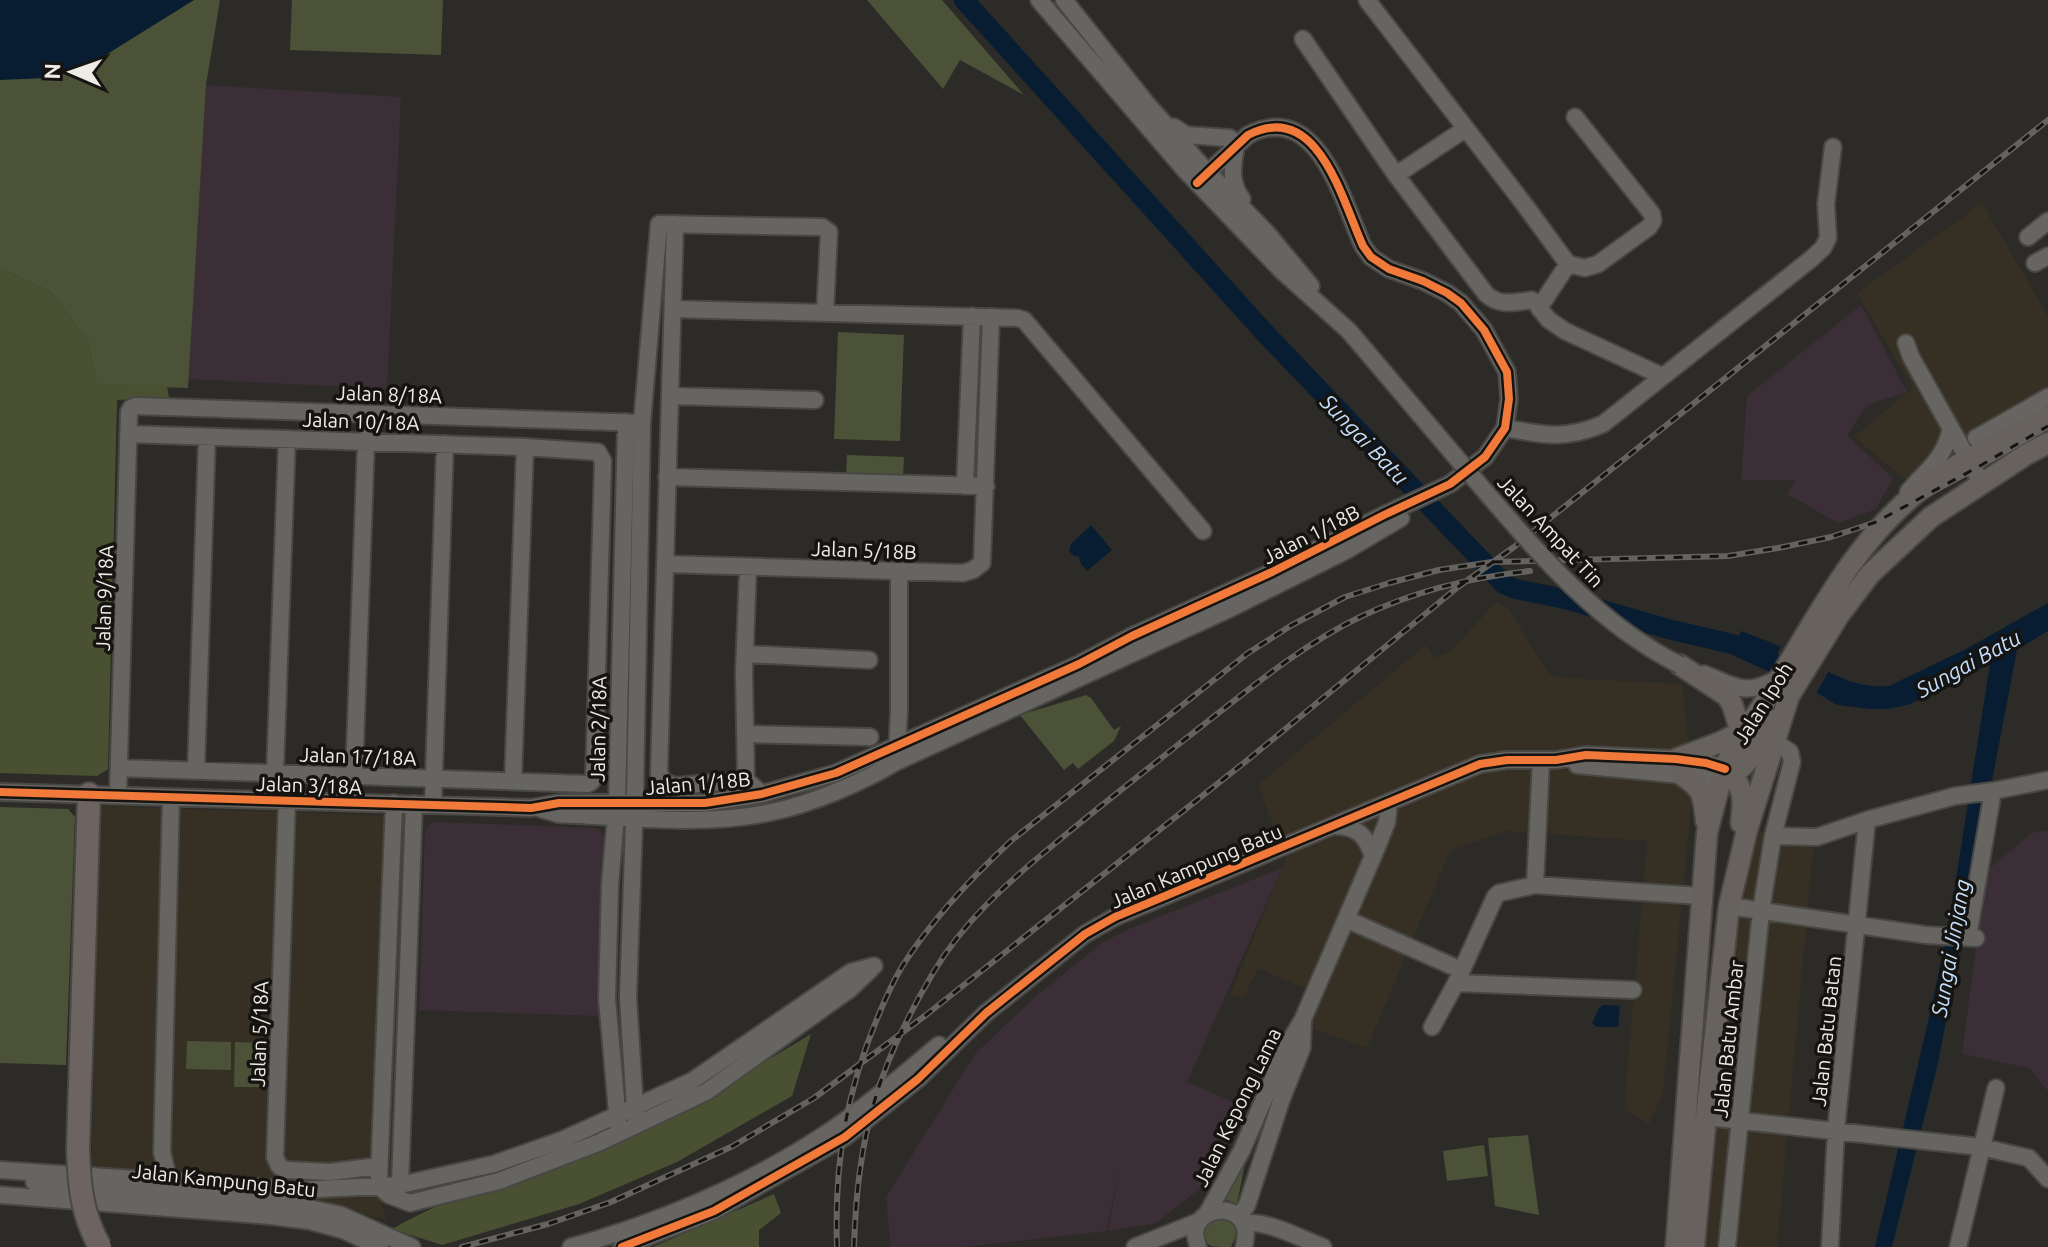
<svg xmlns="http://www.w3.org/2000/svg" width="2048" height="1247" font-family="Ubuntu,sans-serif">
  <style>
    .built { fill: #363024 }
    .education { fill: #3c2e37 }
    .green { fill: #4c5237 }
    .forest { fill: #4a5132 }
    .water { fill: #091d32 }
    .pier { fill: #2c2b27 }
    .lines { fill: none; stroke-linecap: round; stroke-linejoin: round }
    .river { stroke: #091d32; stroke-width: 20 }
    .minor-casing { stroke: #484743; stroke-width: 20 }
    .major-casing { stroke: #484743; stroke-width: 24 }
    .highway-casing { stroke: #484743; stroke-width: 26 }
    .minor { stroke: #666562; stroke-width: 16 }
    .major { stroke: #68625e; stroke-width: 20 }
    .highway { stroke: #6d6462; stroke-width: 22 }
    .rail-casing { stroke: #656360; stroke-width: 6 }
    .rail { stroke: #161411; stroke-width: 3; stroke-dasharray: 9; stroke-linecap: butt }
    .minor-bridge-casing { stroke: #484743; stroke-width: 20; stroke-linecap: butt }
    .highway-bridge-casing { stroke: #484743; stroke-width: 26; stroke-linecap: butt }
    .minor-bridge { stroke: #666562; stroke-width: 16 }
    .highway-bridge { stroke: #6d6462; stroke-width: 22 }
    .cycleway-casing { stroke: #161411; stroke-width: 13 }
    .cycleway { stroke: #f17a3a; stroke-width: 8 }
    .labels { text-anchor: middle; dominant-baseline: central; stroke-width: 7; stroke-linejoin: round; paint-order: stroke }
    .street-label { font-size: 20px; fill: #eeebe6; stroke: #161411 }
    .water-label { font-size: 22px; font-style: italic; fill: #c4dffd; stroke: #161411 }
  </style>
  <rect width="100%" height="100%" fill="#2c2b27"/>
  <path class="built" d="M1982,203l66,113v80l-71,37 -70,48 -53,-44 59,-49 -56,-95z
    M1496,602l12,6 40,65 17,5 117,6 11,101 -30,308 -14,31 -25,-14 23,-269 -141,-10 -56,20 -83,197 -59,-21 13,-32 -63,-27 -15,31 -13,-4 56,-136 -28,-74 168,-140 8,13 17,-7z
    M101,806l322,11 -13,370 -32,5 9,28 -86,-22 -210,-18z
    M1755,832l59,8 -37,407h-74l26,-273z"/>
  <path class="education" d="M206,85l195,12 -14,292 -199,-10z
    M1861,305l46,87 -40,13 -20,30 46,43 -17,31 -38,14 -51,-29 9,-14h-55l6,-84z
    M433,822l164,6 7,7 -6,161 2,20 -181,-6 6,-181z
    M2048,830v261l-19,-23 -67,-14 24,-183 46,-38z
    M1282,868l-95,214 51,22 -14,51 -18,29 -50,39 -48,8 13,-68 -15,68 -141,16h-74l-5,-50 89,-143 60,-57 67,-54 27,-14z"/>
  <path class="green" d="M0,0h220l-14,85 -18,303 -91,-3 -9,-44 -38,-50 -50,-22z
    M292,0h151l-2,55 -151,-5z
    M867,0h75l82,95 -64,-35 -17,29z
    M838,332l66,3 -4,106 -66,-2z
    M847,455l57,2 -1,21 -57,-3z
    M1086,695l5,3 23,32 7,-4 -7,15 -36,28 -5,-6 -9,7 -44,-55z
    M0,807l68,2 7,8 -9,248 -66,-2z
    M187,1041l44,1v28l-45,-1z
    M235,1042l29,1 -2,44h-28z
    M1528,1135l11,80 -44,-9 -7,-68z
    M1484,1145l4,31 -41,5 -4,-30z
    M1249,1149l2,1 -7,18 -7,36 -16,-6z
    M1220,1215l15,8 1,13 -5,11c-5,0 -15,0 -20,-1 -8,-4 -9,-18 -3,-24 3,-3 8,-5 12,-7z"/>
  <path class="forest" d="M0,269l50,22 38,50 9,43 70,3 2,10 -52,3 -9,369 -11,7 -97,-3z
    M811,1034l-19,62 -115,66 -98,42 -137,41 -50,-16c67,-39 144,-57 215,-86 72,-29 138,-69 204,-109z
    M774,1194l7,19 -22,17v17h-106z"/>
  <path class="water" d="M0,0h194l-106,66 -42,12 -46,2z
    M1091,525l21,25 -25,21 -6,-7 -2,-7 -5,-1 -5,-5 2,-7z
    M2048,603v28l-31,19 -79,413 -46,184h-17l57,-242 18,-88 40,-253 -82,41 -21,4h-16l-34,-4 -89,-54 -12,-10 5,-10c12,5 25,9 36,14 36,16 70,45 112,41l77,-37z
    M1603,1005l17,1 -2,21h-21l-5,-4 7,-15z"/>
  <path class="pier" d="M1783,643l47,26 -16,28 -45,-29z"/>
  <g class="lines">
    <path class="river" d="M964,0l300,332 240,252 12,5 49,10 103,30 64,15 40,18"/>
    <g class="minor-casing">
      <path id="minor" d="M1039,0l145,169 97,101 68,61
        M1064,0l83,104 54,61 66,68 44,53
        M1367,0l157,204 44,60 -29,44 10,12 16,11 97,45
        M1303,39l93,136 90,119c14,13 29,8 46,6
        M1174,127l12,8 44,3
        M1236,147c-4,20 -6,36 6,52
        M1396,175l69,-46
        M675,224l-16,549 5,9 11,4 71,-6 16,14
        M2028,237l20,-16
        M2035,263l13,-7
        M1568,264l17,4 13,-4 51,-37 4,-6 -1,-7 -77,-97
        M673,309l344,9 7,2 179,211
        M1906,343l5,14 71,127
        M670,396l145,4
        M1505,428c38,7 61,12 98,-4l208,-165 12,-11 5,-10 -2,-34 7,-57
        M1976,438l72,-41
        M667,477l319,9
        M965,486l7,-170
        M1908,492c20,-24 35,-31 43,-63
        M665,564l298,9 10,-3 9,-7 9,-246
        M745,654l124,6
        M1704,674c33,13 41,23 75,4
        M746,734l124,3
        M897,754l2,-44v-139
        M1577,765l105,10 39,6
        M119,768l468,16 4,-2 3,-4 9,-317 -5,-9 -73,-5 -397,-13
        M196,771l11,-334
        M354,776l12,-334 11,-28
        M746,780l-2,-108 4,-105
        M513,781l12,-334
        M0,792l531,16 28,-5h146l57,-9 74,-21 243,-109 53,-28 140,-64 112,-57 66,-31 35,-27 20,-29 4,-29 -2,-27 -23,-42 -23,-27 -14,-10 -24,-12 -34,-12 -18,-12 -8,-11c-21,-46 -45,-147 -115,-111l-51,48
        M118,795l11,-383 2,-4 5,-2 506,17
        M274,800l13,-361
        M287,800l-12,357 4,9 7,4 44,2 49,-6
        M433,804l12,-360
        M541,809l17,5c70,3 145,13 214,-2 39,-8 89,-29 124,-50l331,-152 120,-60 54,-32
        M1335,826c22,0 32,10 38,31
        M1773,836l44,1 50,-17 88,-24 38,-5 55,-11
        M1535,885l6,-125
        M1729,906l197,29 50,3
        M1346,919l115,51
        M1968,937l25,-146
        M1456,983l177,7
        M1432,1027l24,-44 39,-86 4,-4 36,-8 166,11
        M1706,1117l275,30 48,11 19,21
        M636,1125l-8,-127 7,-203 7,-372 17,-199 163,3 7,5 -4,81
        M619,1133l-12,-134 3,-115 7,-80 9,-382
        M0,1170l299,20 101,-5 94,-21 68,-24 130,-59 159,-109 23,-6
        M379,1177l15,-374
        M169,1181l-7,-29 9,-355
        M34,1182l239,20 40,7 28,6 71,32
        M400,1185l14,-381
        M380,1187l9,8 21,8 89,-22 99,-38 108,-51 144,-103 21,-20
        M0,1195l271,21 39,5 33,9 37,17
        M1208,1212l34,-62 45,-104 16,-27 74,-172 10,-25 2,-20
        M1239,1217l8,-12 35,-107 20,-50 1,-27
        M1243,1223c27,-2 54,14 80,24
        M571,1247c93,-26 182,-64 262,-118 37,-25 71,-55 106,-84
        M622,1247l92,-36 131,-74 73,-58 68,-66 99,-79 30,-17 365,-153 27,-4h49l30,-5 90,4 30,4 19,6
        M1135,1247l65,-26
        M1198,1247c0,-1 -3,-12 -3,-13 1,-27 43,-33 50,-6 2,6 0,13 -1,19
        M1727,1247l34,-336 12,-75 19,-74 -2,-10 -15,-10
        M1830,1247l6,-117 31,-310
        M1958,1247l38,-159"/>
    </g>
    <g class="major-casing">
      <path id="major" d="M1680,665l47,31 5,8 9,28
        M1676,759l45,-17 20,-10
        M1725,769c20,16 19,31 16,54
        M1682,775c22,15 21,20 24,46
        M1721,781c28,-12 38,-37 53,-61
        M1676,1247l31,-414c9,-34 16,-68 33,-99 4,-7 11,-12 16,-19 8,-11 15,-24 23,-36 40,-65 76,-136 137,-186 40,-32 88,-51 132,-76
        M1694,1247l12,-130 23,-211 18,-76 42,-134 50,-81 31,-41 61,-57 96,-63 21,-11"/>
    </g>
    <g class="highway-casing">
      <path id="highway" d="M78,1149l11,-355"/>
    </g>
    <use href="#minor" class="minor"/>
    <use href="#major" class="major"/>
    <use href="#highway" class="highway"/>
    <g class="rail-casing">
      <path id="rail" d="M462,1247l86,-23 63,-22 122,-56 81,-48 112,-83 324,-257 208,-171 56,-40 534,-427
        M837,1247c-3,-83 9,-156 42,-233 7,-17 15,-34 24,-49 30,-47 68,-87 109,-125l236,-187 44,-28 53,-28 44,-14 50,-13 53,-8 236,-6 50,-8 53,-11 45,-15 102,-55 70,-41
        M854,1247c3,-110 23,-180 79,-274 30,-51 74,-90 119,-127 43,-36 88,-71 132,-106 57,-44 113,-93 178,-124 53,-25 110,-39 168,-45"/>
    </g>
    <use href="#rail" class="rail"/>
    <g class="minor-bridge-casing">
      <path id="minor-bridge" d="M1349,331c41,48 82,96 123,145 61,71 123,147 208,189"/>
    </g>
    <g class="highway-bridge-casing">
      <path id="highway-bridge" d="M78,1149c1,36 4,66 22,98"/>
    </g>
    <use href="#minor-bridge" class="minor-bridge"/>
    <use href="#highway-bridge" class="highway-bridge"/>
    <g class="cycleway-casing">
      <path id="cycleway" d="M0,792l531,16 28,-5h146l57,-9 74,-21 243,-109 53,-28 140,-64 112,-57 66,-31 35,-27 20,-29 4,-29 -2,-27 -23,-42 -23,-27 -14,-10 -24,-12 -34,-12 -18,-12 -8,-11c-21,-46 -45,-147 -115,-111l-51,48
        M622,1247l92,-36 131,-74 73,-58 68,-66 99,-79 30,-17 365,-153 27,-4h49l30,-5 90,4 30,4 19,6"/>
    </g>
    <use href="#cycleway" class="cycleway"/>
  </g>
  <g class="labels">
    <g class="street-label">
      <text transform="translate(389 394) rotate(2)">Jalan 8/18A</text>
      <text transform="translate(361 421) rotate(2)">Jalan 10/18A</text>
      <text transform="translate(1551 531) rotate(47)">Jalan Ampat Tin</text>
      <text transform="translate(1311 534) rotate(-27)">Jalan 1/18B</text>
      <text transform="translate(864 550) rotate(2)">Jalan 5/18B</text>
      <text transform="translate(104 598) rotate(-88)">Jalan 9/18A</text>
      <text transform="translate(1763 703) rotate(-58)">Jalan Ipoh</text>
      <text transform="translate(598 729) rotate(-89)">Jalan 2/18A</text>
      <text transform="translate(358 756) rotate(2)">Jalan 17/18A</text>
      <text transform="translate(698 783) rotate(-5)">Jalan 1/18B</text>
      <text transform="translate(309 785) rotate(2)">Jalan 3/18A</text>
      <text transform="translate(1196 866) rotate(-23)">Jalan Kampung Batu</text>
      <text transform="translate(1826 1031) rotate(-84)">Jalan Batu Batan</text>
      <text transform="translate(259 1034) rotate(-88)">Jalan 5/18A</text>
      <text transform="translate(1728 1039) rotate(-84)">Jalan Batu Ambar</text>
      <text transform="translate(1237 1107) rotate(-64)">Jalan Kepong Lama</text>
      <text transform="translate(224 1180) rotate(6)">Jalan Kampung Batu</text>
    </g>
    <g class="water-label">
      <text transform="translate(1365 439) rotate(46)">Sungai Batu</text>
      <text transform="translate(1968 663) rotate(-29)">Sungai Batu</text>
      <text transform="translate(1950 948) rotate(-80)">Sungai Jinjang</text>
    </g>
  </g>
  <g transform="translate(72 72) rotate(272)" stroke="#161411" stroke-width="6" paint-order="stroke">
  <path d="M0-6L14 30L0 20L-14 30Z" fill="#eeebe6"/>
  <text y="-12" font-size="22" font-weight="bold" text-anchor="middle" fill="#eeebe6">N</text>
  </g>
</svg>
